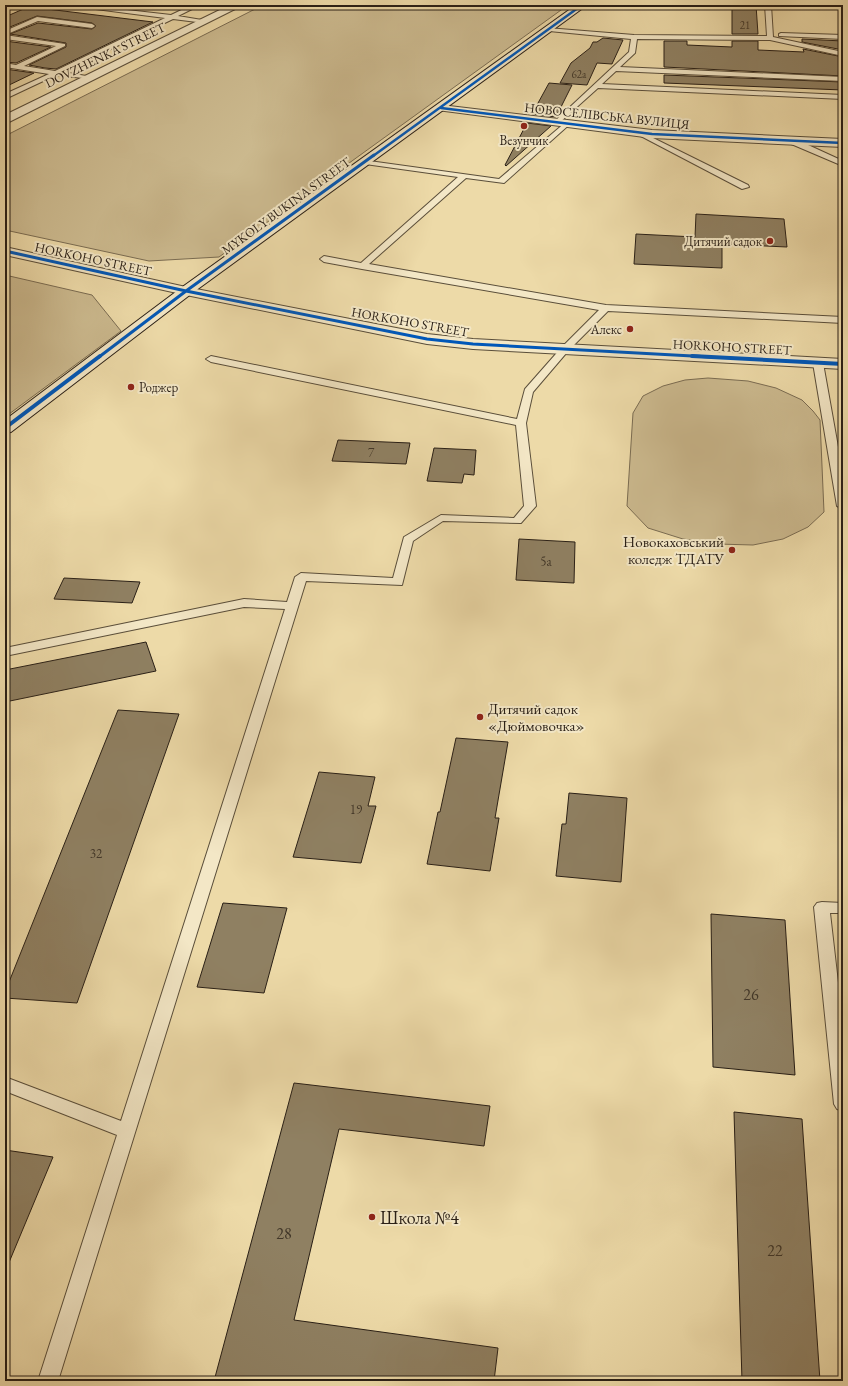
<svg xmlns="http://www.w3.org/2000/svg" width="848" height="1386" font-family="'EB Garamond',serif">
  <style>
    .green { fill: #ccba8f; stroke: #7a6c52 }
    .building { fill: #8f8062; stroke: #291f16 }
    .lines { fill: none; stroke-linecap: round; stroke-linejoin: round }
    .lane-casing { stroke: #5a4e3a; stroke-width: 2 }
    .street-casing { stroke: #5a4e3a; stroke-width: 2 }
    .secondary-casing { stroke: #291f16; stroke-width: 2 }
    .lane { fill: #f3e7c6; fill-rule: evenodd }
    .street { fill: #f3e7c6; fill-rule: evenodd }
    .secondary { fill: #f3e7c6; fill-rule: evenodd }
    .cycleway-far2-casing { stroke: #f3e7c6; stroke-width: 3.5 }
    .cycleway-far1-casing { stroke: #f3e7c6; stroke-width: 4.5 }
    .cycleway-casing { stroke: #f3e7c6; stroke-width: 6 }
    .cycleway-far2 { stroke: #0057b8; stroke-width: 2.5 }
    .cycleway-far1 { stroke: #0057b8; stroke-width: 3 }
    .cycleway { stroke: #0057b8; stroke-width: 4 }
    .poi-dot { fill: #8f2418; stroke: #f3e7c6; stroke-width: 1.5 }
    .labels { text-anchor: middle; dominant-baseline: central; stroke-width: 4; stroke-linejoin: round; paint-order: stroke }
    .far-number-label { font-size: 11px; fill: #423729 }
    .far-street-label { font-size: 13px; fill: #291f16; stroke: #f3e7c6 }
    .far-poi-label { font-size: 13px; fill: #291f16; stroke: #f3e7c6; text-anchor: end }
    .number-label { font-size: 13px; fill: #423729 }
    .poi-label { font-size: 15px; fill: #291f16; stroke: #f3e7c6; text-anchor: end }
    .near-number-label { font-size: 16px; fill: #423729 }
    .near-poi-label { font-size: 18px; fill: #291f16; stroke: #f3e7c6; text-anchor: start }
  </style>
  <rect width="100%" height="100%" fill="#eddaa8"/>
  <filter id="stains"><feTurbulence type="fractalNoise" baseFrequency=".005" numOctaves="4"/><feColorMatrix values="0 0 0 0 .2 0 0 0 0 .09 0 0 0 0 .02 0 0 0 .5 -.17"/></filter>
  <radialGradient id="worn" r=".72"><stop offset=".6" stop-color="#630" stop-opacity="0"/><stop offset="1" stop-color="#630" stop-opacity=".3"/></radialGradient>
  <path class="green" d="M263,5h305l-349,252 -70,4 -144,-31v-94z
    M5,275l87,20 29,36 -116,86z
    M708,378l40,3 28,7 26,12 11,11 7,9 4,92 -16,15 -25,12 -30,6 -36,-1 -34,-5 -35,-11 -21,-22 6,-93 10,-17 20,-10 22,-6z"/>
  <path class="building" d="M732,5h24l2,29h-26z
    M28,7l19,2 106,13 -97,47 -11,-1 -16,-3 37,-18v-4l-56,-9 28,-11 54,6 4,-3 -4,-3 -55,-7 -32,13v-12z
    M603,38l20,2 -11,24 -15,-1 -10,22 -27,-2 11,-20 19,-15 3,-6h4z
    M802,39l41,2v9l-41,-8z
    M5,41l46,6 -35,16 -11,-1z
    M664,41h23v4l45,2v-6h26v9l46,2 -1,-3 40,8v19l-179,-9z
    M5,69l29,4 -29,14z
    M664,75l179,7v8l-179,-7z
    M549,83l23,2 -16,32 -24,-3z
    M527,123l24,3 -45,40 -1,-1z
    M696,214l88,5 3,28 -65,-3v24l-88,-4 2,-30 59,3z
    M338,440l72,3 -4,21 -74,-3z
    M434,448l42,2 -2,25 -10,-1 -2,9 -35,-2z
    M519,539l56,3 -1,41 -58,-3z
    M64,578l76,4 -8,21 -78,-4z
    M146,642l10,29 -151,31v-32z
    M118,710l61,4 -102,289 -72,-5v-6z
    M456,738l52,4 -13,76h4l-9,53 -63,-7 11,-52h2z
    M319,772l56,5 -7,29h8l-15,57 -68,-6z
    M569,793l58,5 -6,84 -65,-6 6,-52h4z
    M223,903l64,5 -23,85 -67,-6z
    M711,914l74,6 10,155 -82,-8z
    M294,1083l196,23 -6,40 -145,-17 -45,191 204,28 -4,33h-280z
    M734,1112l68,7 18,262h-78z
    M5,1150l48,7 -48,115z"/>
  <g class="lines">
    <g class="lane-casing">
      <path id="lane" d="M65,5h18l88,10 21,-10h8l-22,11 30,5 -3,2 -32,-4 -110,53 29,5v2l-36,-4 -51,24v-5l44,-20 -44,-7v-4l11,2 40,-19 -51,-7v-4l60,9v2l-41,20 31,5 110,-53z
        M765,5h6l2,32 70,15v4l-73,-16 -133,-1 -2,14 -15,14 223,10v4l-227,-10 -14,13 241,11v4l-245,-11 -39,35 -5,-1 75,-70 2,-13 -82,-8 -2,-1v-2l87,7 133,1z
        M37,17l55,7 3,2 -3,2 -54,-7 -33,14v-4z
        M781,33l62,2v4l-64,-3v-2z
        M566,122l5,1 -67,60 -38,-5 -97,86 237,41 237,12v6l-235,-12 -40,40 -35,41 -7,31 10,83 -15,17 -78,-2 -30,20 -11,44 -96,-4 -248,800h-20l79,-246 -112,-44v-14l116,44 164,-512 -41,-2 -239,49v-8l239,-49 43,3 8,-25 6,-4 92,5 11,-41 37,-22 73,3 10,-12 -8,-81 -305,-63 -5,-3 5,-3 306,63 8,-30 37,-42 37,-37 -237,-41 -38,-7 -4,-3 4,-3 37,7 97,-86 -93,-13h-3v-4l137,19z
        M639,131l109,54 1,2 -7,2 -105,-55v-2z
        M789,139h6l48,22v5l-54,-23z
        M818,360l5,3 20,112v34l-6,-3 -24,-143z
        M822,902l21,1v10h-13l13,113v85l-6,-2 -3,-5 -20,-197 3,-4z"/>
    </g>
    <g class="street-casing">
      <path id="street" d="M230,5h13l-238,119v-9z
        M441,105l211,25 191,9v8l-191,-9 -215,-28 -2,-2z
        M5,247l181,40 241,47 46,5 370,20v10l-370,-20 -46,-5 -241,-49 -181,-40z"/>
    </g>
    <g class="secondary-casing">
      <path id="secondary" d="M576,5h11l-396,289 -180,138 -6,1v-13l176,-132z"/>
    </g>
    <use href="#lane" class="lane"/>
    <use href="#street" class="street"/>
    <use href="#secondary" class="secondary"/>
    <g class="cycleway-far2-casing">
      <path id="cycleway-far2" d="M441,108l211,26 191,9
        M373,156l209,-151"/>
    </g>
    <g class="cycleway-far1-casing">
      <path id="cycleway-far1" d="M5,251l181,40 241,48 46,5 238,13
        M99,357l87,-66 188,-136"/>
    </g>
    <g class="cycleway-casing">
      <path id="cycleway" d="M692,356l151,8
        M5,428l95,-72"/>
    </g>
    <use href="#cycleway-far2" class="cycleway-far2"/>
    <use href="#cycleway-far1" class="cycleway-far1"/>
    <use href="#cycleway" class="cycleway"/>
  </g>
  <g class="poi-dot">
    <circle cx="524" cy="126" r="4"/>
    <circle cx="770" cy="241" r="4"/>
    <circle cx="630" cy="329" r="4"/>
    <circle cx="131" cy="387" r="4"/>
    <circle cx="732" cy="550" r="4"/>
    <circle cx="480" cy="717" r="4"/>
    <circle cx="372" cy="1217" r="4"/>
  </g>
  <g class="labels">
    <g class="far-number-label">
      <text x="745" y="25">21</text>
      <text x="579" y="74">62а</text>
    </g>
    <g class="far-street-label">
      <text transform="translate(105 55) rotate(-26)">DOVZHENKA STREET</text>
      <text transform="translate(607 116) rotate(6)">НОВОСЕЛІВСЬКА ВУЛИЦЯ</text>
      <text transform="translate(286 206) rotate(-36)">MYKOLY BUKINA STREET</text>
      <text transform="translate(93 259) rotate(12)">HORKOHO STREET</text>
      <text transform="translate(410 322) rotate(10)">HORKOHO STREET</text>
      <text transform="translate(732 347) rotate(3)">HORKOHO STREET</text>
    </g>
    <g class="far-poi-label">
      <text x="524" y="140" text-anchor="middle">Везунчик</text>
      <text x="762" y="241">Дитячий садок</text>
      <text x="622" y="329">Алекс</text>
      <text x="139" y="387" text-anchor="start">Роджер</text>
    </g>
    <g class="number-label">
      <text x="371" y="452">7</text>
      <text x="546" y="561">5а</text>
      <text x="356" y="809">19</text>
      <text x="96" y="853">32</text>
    </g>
    <g class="poi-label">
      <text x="724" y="541">Новокаховський<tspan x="724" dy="17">коледж ТДАТУ</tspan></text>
      <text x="488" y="708" text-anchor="start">Дитячий садок<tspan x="488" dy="17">«Дюймовочка»</tspan></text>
    </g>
    <g class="near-number-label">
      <text x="751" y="994">26</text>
      <text x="284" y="1233">28</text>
      <text x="775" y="1250">22</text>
    </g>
    <g class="near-poi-label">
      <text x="380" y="1217">Школа №4</text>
    </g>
  </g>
  <rect width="848" height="1386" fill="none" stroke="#eddaa8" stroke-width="20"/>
  <rect x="6" y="6" width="836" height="1374" fill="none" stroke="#291f16" stroke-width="2"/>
  <rect x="10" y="10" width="828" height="1366" fill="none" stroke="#291f16"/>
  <rect width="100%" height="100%" filter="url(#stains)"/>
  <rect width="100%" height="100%" fill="url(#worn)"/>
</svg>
